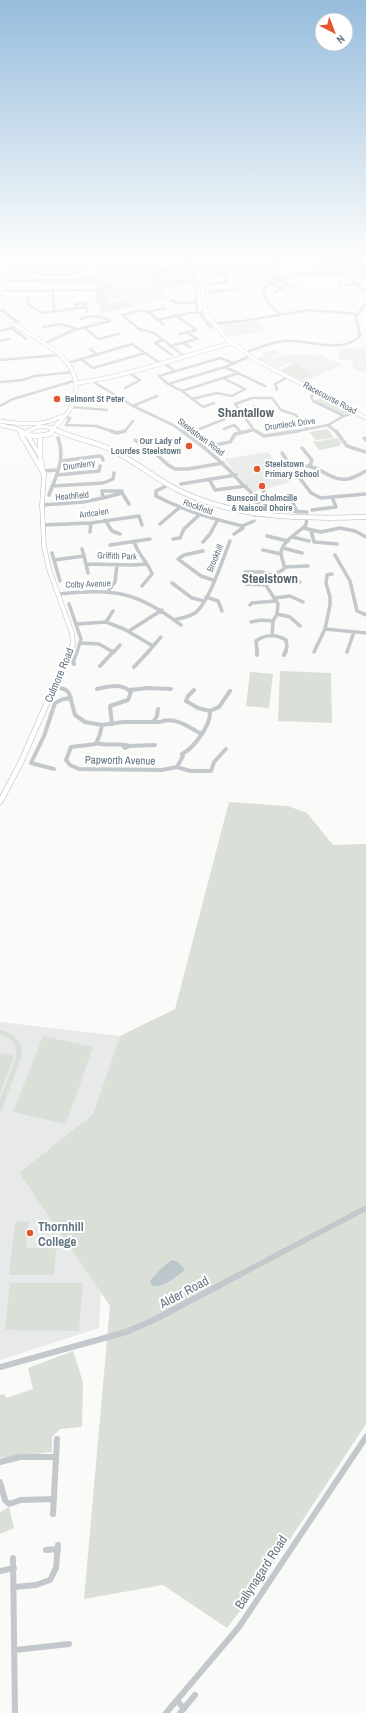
<svg xmlns="http://www.w3.org/2000/svg" width="366" height="1713" font-family="'Archivo Narrow',sans-serif">
  <style>
    .built { fill: #e8e9e9 }
    .green { fill: #dadfd7 }
    .water { fill: #bbc7cb }
    .lines { fill: none; stroke-linecap: round; stroke-linejoin: round }
    .major-far2-casing { stroke: #b5babe; stroke-width: 4.5 }
    .major-far1-casing { stroke: #b5babe; stroke-width: 5 }
    .major-casing { stroke: #b5babe; stroke-width: 6 }
    .highway-far1-casing { stroke: #b4b9bd; stroke-width: 4.5 }
    .highway-casing { stroke: #b4b9bd; stroke-width: 5.5 }
    .minor-far4 { stroke: #c3c8cc; stroke-width: 2.5 }
    .minor-far3 { stroke: #c3c8cc; stroke-width: 3.5 }
    .minor-far2 { stroke: #c3c8cc; stroke-width: 4 }
    .minor-far1 { stroke: #c3c8cc; stroke-width: 5.5 }
    .minor { stroke: #c3c8cc; stroke-width: 6 }
    .major-far2 { stroke: #fff; stroke-width: 3.5 }
    .major-far1 { stroke: #fff; stroke-width: 4 }
    .major { stroke: #fff; stroke-width: 5 }
    .highway-far1 { stroke: #fff; stroke-width: 3.5 }
    .highway { stroke: #fff; stroke-width: 4.5 }
    .poi-dot { fill: #e4572e; stroke: #fff; stroke-width: 1.5 }
    .labels { text-anchor: middle; dominant-baseline: central; stroke-width: 4; stroke-linejoin: round; paint-order: stroke }
    .far-street-label { font-size: 9px; fill: #657683; stroke: #fff }
    .far-poi-label { font-size: 9px; font-weight: bold; fill: #657683; stroke: #fff; text-anchor: start }
    .street-label { font-size: 11px; fill: #657683; stroke: #fff }
    .far-district-label { font-size: 13px; font-weight: bold; fill: #57646e; stroke: #fff }
    .near-poi-label { font-size: 13px; font-weight: bold; fill: #657683; stroke: #fff; text-anchor: start }
    .near-street-label { font-size: 13px; fill: #657683; stroke: #fff }
  </style>
  <rect width="100%" height="100%" fill="#fafaf8"/>
  <path class="built" d="M255,258l17,8 -5,6 2,1v8l-6,4 -23,2 -10,-17 -28,2 -1,-4z
    M102,261l7,1 5,3 17,-4 16,2 8,7 -8,5 3,1 18,23 -35,7 -14,-10 -8,2 -5,-4 14,-6 -14,-4 -2,-13 -7,-3 2,-6z
    M260,321l6,11 -37,4 -10,-11z
    M357,348h9v23h-9l-4,-3 -1,-9 -12,1 -2,-10z
    M276,350l3,4 -9,2 3,2 14,-3 23,-1 5,2 4,-2 23,11 -39,17 -24,-12 15,-7 -1,-1 -16,6 -20,-10 7,-2 -2,-3z
    M266,452l3,1 22,29 -39,10 -28,-33z
    M0,1022l120,14 -27,78 -74,59 82,120 -2,35 -99,32z"/>
  <path class="green" d="M267,257h99v19l-16,2 -29,-5 -30,1 -2,-1 3,-1h21v-1l7,-1 -2,-6 -37,-2 -6,6 4,6h9l-18,7 -1,-7 -3,-2 6,-6 -17,-8z
    M131,258l19,7 5,-1 -4,-2h5l6,5 -14,1c-5,-2 -4,-7 -12,-4l8,3 -5,2 -7,-2 4,-3 -7,-3 -15,4 -5,-3z
    M190,261l6,7 3,14h-2l1,8 -4,1 1,-4 -4,-2c-10,1 -20,2 -30,5l-11,-14 16,-8z
    M97,268l7,3 2,13 14,4 -14,6 5,4 8,-2 2,1 -14,4 3,3 12,-6 11,8 -30,7c-8,-8 -8,-23 -7,-33l-3,-1 1,-3 -2,-1 3,-1z
    M306,274l-2,4 -3,-2 -14,3 10,8 -2,2 -18,-7 -5,3 -1,-2 13,-6z
    M295,364l19,10 -13,5 -19,-9z
    M325,397l25,15 2,1 -11,1 -27,-13z
    M328,429l6,9 -18,2 -7,-8z
    M338,438l3,4 -1,4 -21,4 -6,-8z
    M280,671l51,2 1,50 -54,-2z
    M250,672l23,2 -4,34 -23,-2z
    M229,802l59,4 19,7 26,32 33,-1v580l-106,161 -33,43 -64,-43 -79,14 26,-293 -91,-133 74,-59 27,-78 55,-27z
    M0,1030c15,2 24,14 21,28l-21,56v-15l16,-41c2,-13 -4,-20 -16,-24z
    M43,1036l50,11 -27,77 -53,-12z
    M0,1053l14,3 -14,38z
    M29,1221l-3,27h30l-2,27h-45l6,-53z
    M10,1283h73l-4,48 -74,-1z
    M73,1351l10,31 -1,45 -22,2 -8,8v15l-52,6v-63l4,-1 2,4 27,-9 -5,-21z
    M9,1507l5,21 -14,6v-22z"/>
  <path class="water" d="M173,1260l6,3 6,7c-11,8 -19,16 -32,16l-3,-4c1,-4 18,-21 23,-22z"/>
  <g class="lines">
    <g class="major-far2-casing">
      <path id="major-far2" d="M189,257l9,11 9,47 21,25 28,20 110,58
        M77,383c52,-7 103,-26 154,-40"/>
    </g>
    <g class="major-far1-casing">
      <path id="major-far1" d="M28,436l11,18
        M40,436v20l4,19 -2,30 2,41 5,23 23,64 1,11 -3,8"/>
    </g>
    <g class="major-casing">
      <path id="major" d="M0,802l20,-38 50,-113"/>
    </g>
    <g class="highway-far1-casing">
      <path id="highway-far1" d="M0,294l8,-26v-11
        M0,313c22,23 79,37 76,77 -1,16 -11,28 -23,38
        M0,421c22,3 42,6 62,-5
        M0,425l18,4 4,3
        M54,429l6,3
        M27,432c8,-6 18,-7 27,-3l-2,3"/>
    </g>
    <g class="highway-casing">
      <path id="highway" d="M21,431c10,7 17,5 29,3l2,-3
        M58,431c17,8 35,10 52,18 24,11 44,29 68,41 58,29 124,29 188,27
        M21,434l23,40
        M26,434l2,-3"/>
    </g>
    <path class="minor-far4" d="M43,259l13,3 -2,5
      M67,264l15,1 1,3c-11,11 -45,8 -58,1l1,-4 23,2z
      M8,268l18,-3
      M150,275l29,-12 28,-6
      M199,275l24,-1 4,8 -27,3
      M4,281l90,-1
      M339,281l2,4 17,-1
      M269,284l14,4 -8,4
      M1,291l92,-1
      M53,291l1,21
      M202,293l39,-4
      M195,294l1,9
      M29,298l-2,6 16,9 43,-6 1,5
      M171,300l6,3h19l1,9
      M77,308l-1,-4 10,-1v4
      M2,310l16,12
      M148,312l-6,-2 -20,5 17,14 15,4 30,23
      M281,314l-12,-9 -6,-13c2,-2 3,-6 5,-8 16,-14 64,-14 82,-6 7,3 11,10 16,15
      M176,315l20,15 -16,4
      M201,315l10,13
      M157,320l33,-7 16,-1
      M163,324l-15,-12 17,-4
      M208,324l35,-3 66,-11 47,4
      M43,327l17,-3 17,5
      M84,327l14,12 21,-5
      M12,328l14,11
      M0,331l18,-5
      M163,340l-8,3 17,12
      M0,341l9,-2
      M183,343l7,4
      M44,344l27,-13 39,-10c-9,-6 -19,-6 -29,-2
      M170,346l27,-7 -10,-7
      M90,349l8,6
      M245,353c13,-5 26,-11 39,-12 23,-2 58,14 76,-5l-4,-19 10,-14
      M0,360l59,-5
      M82,360l11,8 52,-15
      M162,362l13,9
      M68,363l64,-19 28,19
      M225,367l40,19
      M92,381l41,25 40,19 10,7
      M0,382l23,-2 11,-4 40,-4
      M168,384l57,-17 25,-11
      M125,388l15,-8 -14,-9
      M277,390l-2,-6 13,-7
      M182,391l57,-18
      M319,392l-8,4 2,5 31,15
      M192,399l25,-6 15,3 13,-7 -20,-10
      M214,403l-11,4 -21,-16 -14,-7 -9,-8 61,-18 13,5
      M0,406l13,-7 64,-19
      M133,406l24,-10
      M72,407l35,3
      M240,412l17,-2 -3,-4
      M65,417l5,1 -4,7 30,1 18,6
      M254,417l16,-2
      M328,425l8,7
      M224,429l10,-4 7,7
      M121,432l4,-1 8,-10
      M192,432l33,-13
      M244,432l10,-2
      M257,432l-3,-2 -19,-26 17,-6h20l9,12 15,5 11,14
      M293,432l35,-7 16,-9 13,-4"/>
    <path class="minor-far3" d="M111,431l6,2 8,-2
      M182,431c23,16 43,33 62,55 5,4 12,11 13,17 1,4 0,8 -2,12
      M256,431l8,5 34,-5
      M336,431l11,15 19,6
      M187,434l7,-3
      M364,438l2,2
      M135,440l19,12 14,13 7,4h13l35,-6
      M205,447l25,-5 5,-8 14,-3
      M302,448l10,12 -2,5
      M282,453l8,12 7,2
      M61,461l38,-5 3,1 1,3
      M43,471l15,-1
      M366,471c-6,3 -12,7 -18,8 -19,3 -29,-16 -49,-13l-4,6 16,21 10,5 45,-4
      M57,475l42,-4 1,-5
      M209,479l6,11 31,-4
      M181,484l55,-9
      M168,485l-12,6v5c29,15 54,22 86,30l1,2 -9,6
      M52,486l51,-3 10,-4 1,-6
      M102,491h20v2l-19,5z
      M263,491l9,9 1,10 34,2
      M122,493l7,11
      M49,495c7,-18 17,-38 9,-57
      M233,496l12,3 10,-1
      M292,501l5,11
      M257,502l15,-2
      M42,505l41,-3 20,-4
      M312,510l24,-3 -4,-10
      M105,520l7,11 8,3
      M160,524l19,-16
      M43,525l48,-2 48,-7 3,9
      M242,526l12,-5
      M303,528l18,4 19,-4 15,3 11,6
      M311,531l3,11 23,2
      M90,532l1,-9
      M267,536l21,5
      M292,537l17,4
      M173,539l7,-1 4,-9 15,-14
      M134,541c3,13 14,21 18,33l-10,12
      M203,542l7,-8 7,-13
      M110,545l40,-6
      M283,548l19,5
      M263,550l18,4
      M203,551l-19,4 -6,4 23,17 12,4
      M52,553l8,28
      M335,555l15,26 7,30 9,4
      M84,556l4,17
      M54,560l30,-4 -2,-7
      M86,564l45,1 16,-1
      M285,567l23,-1
      M245,572h17l12,4
      M332,574l-5,1 -1,8 4,14v8l-5,24 41,4
      M268,580l10,3 22,-1
      M172,583l20,15 12,3
      M246,584l20,1
      M109,590l6,-8 2,-17
      M58,594c56,-5 77,-4 123,31
      M206,597l12,4 4,10
      M275,598l15,-2 13,6
      M69,604l12,35 -4,13
      M250,605l2,-2 24,-2
      M277,614l13,3 10,9
      M174,620c7,-2 15,-3 21,-7 14,-10 28,-55 35,-72
      M106,622l7,-11
      M251,622l10,-2 12,1
      M77,624l29,-2 18,7 29,17
      M129,631l33,-21
      M272,636l1,-15 4,-7 1,-10 -11,-17v-5l3,-5 14,-8c1,-6 -3,-10 -3,-16 1,-12 17,-20 25,-28l1,-9
      M80,643l19,1 14,8
      M114,652l6,-7
      M148,652l13,-15
      M257,652l-1,-11c9,-7 20,-7 30,-1l1,7 -2,5
      M314,652l11,-23
      M347,652l7,-20"/>
    <path class="minor-far2" d="M111,651l2,1
      M257,651v4
      M284,655l2,-4
      M74,664l-1,-2 4,-11
      M100,666l14,-15
      M134,667l15,-16
      M55,686l11,4 3,3 6,22 10,7 17,3 21,-3h37c14,-6 29,5 41,12
      M97,689c12,-3 25,-6 34,3l-3,8 -18,6 2,18
      M130,690l17,-2 24,1
      M194,690l-6,6 -2,5 12,7 12,3
      M153,722l4,-6 1,-7
      M102,725l-2,9 -4,10 -25,3 -5,13 4,5 9,4 83,1 15,-3 13,4h21l3,-9 12,-13
      M97,743c11,4 23,-1 33,3
      M122,745l3,3 5,-2 25,-1
      M177,767l6,-11 -1,-2c12,-6 29,-29 28,-43l9,-4 11,-16
      M54,769l-23,-6 13,-27 11,-33 8,-4 8,-1"/>
    <path class="minor-far1" d="M237,1276l129,-68"/>
    <path class="minor" d="M0,1367l126,-35 28,-12 85,-45
      M0,1462l20,-5h36
      M0,1482l5,18 4,4 12,-4 33,-1
      M53,1514l4,-75
      M46,1550l12,-1
      M13,1558l2,155
      M0,1571l14,-3
      M14,1587l22,-2 14,-5 6,-12 2,-23
      M15,1650l54,-6
      M177,1700l7,9
      M166,1713l73,-86 127,-190
      M180,1713l15,-18"/>
    <use href="#major-far2" class="major-far2"/>
    <use href="#major-far1" class="major-far1"/>
    <use href="#major" class="major"/>
    <use href="#highway-far1" class="highway-far1"/>
    <use href="#highway" class="highway"/>
  </g>
  <linearGradient id="sky" x2="0" y2="1"><stop stop-color="#96bcdc"/><stop offset="0.52" stop-color="#fdfdfc"/><stop offset="1" stop-color="#fdfdfc" stop-opacity="0"/></linearGradient>
  <rect width="366" height="497" fill="url(#sky)"/>
  <g class="poi-dot">
    <circle cx="57" cy="399" r="4"/>
    <circle cx="189" cy="446" r="4"/>
    <circle cx="257" cy="469" r="4"/>
    <circle cx="262" cy="486" r="4"/>
    <circle cx="30" cy="1233" r="4"/>
  </g>
  <g class="labels">
    <g class="far-street-label">
      <text transform="translate(330 398) rotate(28)">Racecourse Road</text>
      <text transform="translate(290 424) rotate(-8)">Drumleck Drive</text>
      <text transform="translate(201 437) rotate(37)">Steelstown Road</text>
      <text transform="translate(79 465) rotate(-8)">Drumlerry</text>
      <text transform="translate(72 496) rotate(-4)">Heathfield</text>
      <text transform="translate(198 507) rotate(19)">Rockfield</text>
      <text transform="translate(94 513) rotate(-8)">Ardcaien</text>
      <text transform="translate(117 556) rotate(2)">Griffith Park</text>
      <text transform="translate(215 558) rotate(-67)">Brookhill</text>
      <text transform="translate(88 584) rotate(-2)">Colby Avenue</text>
    </g>
    <g class="far-poi-label">
      <text x="65" y="399">Belmont St Peter</text>
      <text x="181" y="441" text-anchor="end">Our Lady of<tspan x="181" dy="10">Lourdes Steelstown</tspan></text>
      <text x="265" y="464">Steelstown<tspan x="265" dy="10">Primary School</tspan></text>
      <text x="262" y="498" text-anchor="middle">Bunscoil Cholmcille<tspan x="262" dy="10">&amp; Naíscoil Dhoire</tspan></text>
    </g>
    <g class="street-label">
      <text transform="translate(59 675) rotate(-67)">Culmore Road</text>
      <text transform="translate(120 760) rotate(1)">Papworth Avenue</text>
    </g>
    <g class="far-district-label">
      <text x="246" y="412">Shantallow</text>
      <text x="270" y="578">Steelstown</text>
    </g>
    <g class="near-poi-label">
      <text x="38" y="1226">Thornhill<tspan x="38" dy="15">College</tspan></text>
    </g>
    <g class="near-street-label">
      <text transform="translate(184 1292) rotate(-28)">Alder Road</text>
      <text transform="translate(261 1572) rotate(-57)">Ballynagard Road</text>
    </g>
  </g>
  <g transform="translate(334 32) rotate(138)"><circle r="19" fill="#ffffff" stroke="#c1c8cd"/>
  <path d="M0-3L7 15L0 10L-7 15Z" fill="#e4572e"/>
  <text y="-6" font-size="11" font-weight="bold" text-anchor="middle" fill="#657683">N</text>
  </g>
</svg>
